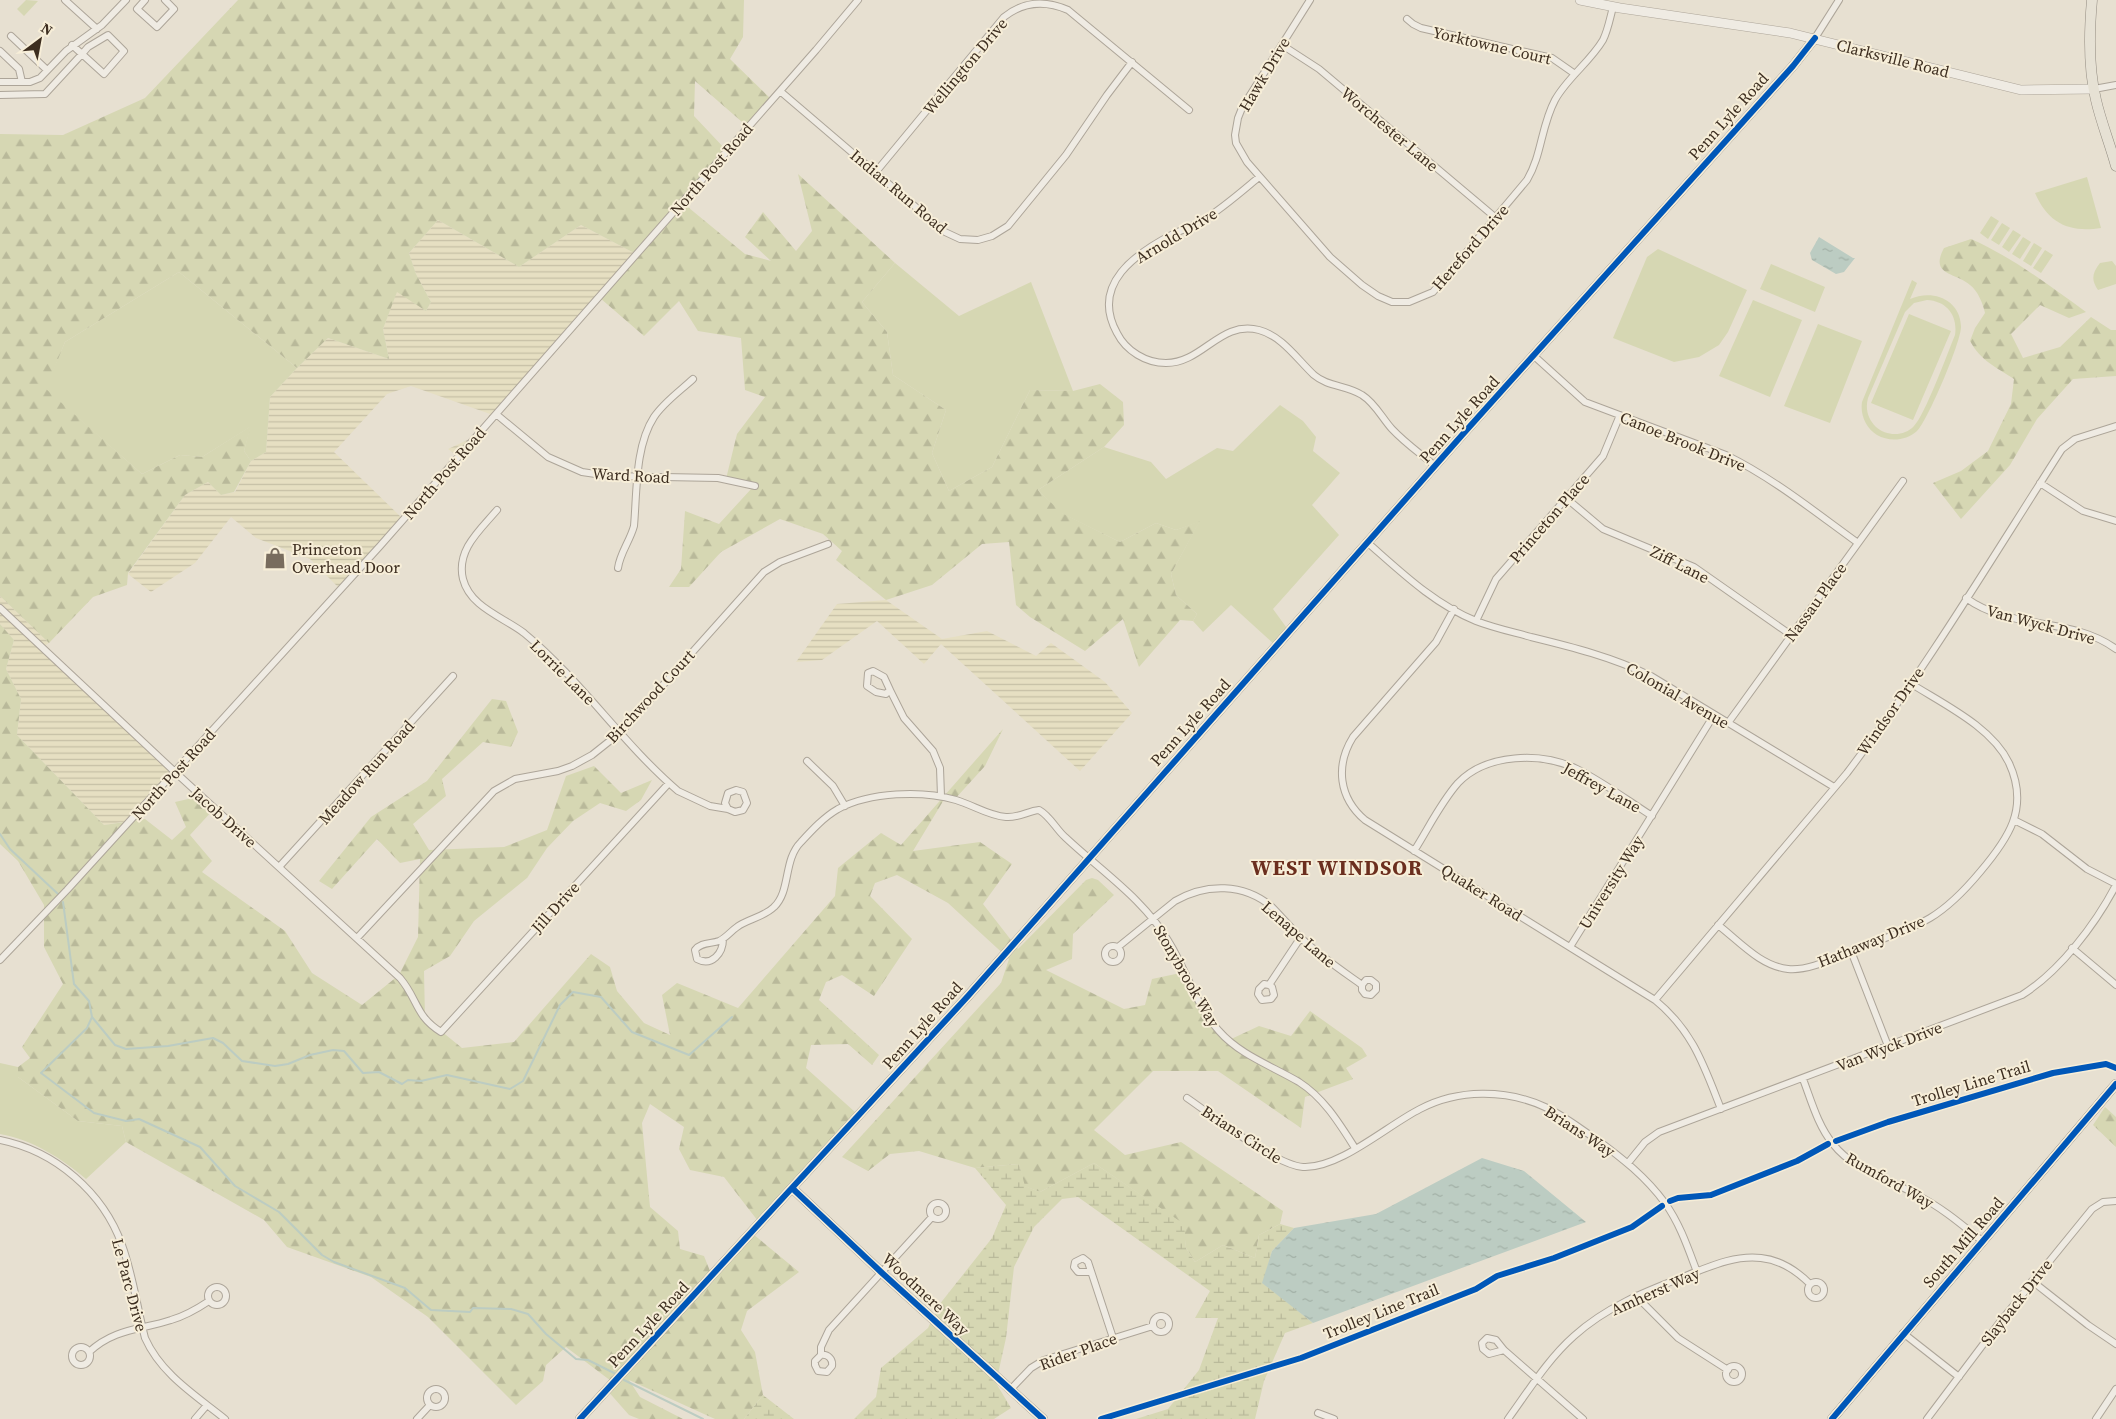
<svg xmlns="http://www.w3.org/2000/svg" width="2116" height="1419" font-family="'Source Serif 4',serif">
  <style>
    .farmland { fill: url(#farmland-rules) }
    .green { fill: #d6d7b3; fill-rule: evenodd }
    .forest { fill: url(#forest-firs) }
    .wetland { fill: url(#wetland-marsh) }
    .water { fill: url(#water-ripples) }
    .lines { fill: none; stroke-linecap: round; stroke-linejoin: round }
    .stream { stroke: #bcccc2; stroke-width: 2 }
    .minor-casing { stroke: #ada599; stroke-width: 8 }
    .tertiary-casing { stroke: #ada599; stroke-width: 10 }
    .secondary-casing { stroke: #9c958a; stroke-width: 10 }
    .primary-casing { stroke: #928b80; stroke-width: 11 }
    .minor { stroke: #efebe3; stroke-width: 6 }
    .tertiary { stroke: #efebe3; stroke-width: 9 }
    .secondary { stroke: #efebe3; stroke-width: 9 }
    .primary { stroke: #e6e1d4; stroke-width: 10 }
    .cycleway-casing { stroke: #f7eed8; stroke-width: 9 }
    .cycleway { stroke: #0057b8; stroke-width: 6 }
    .labels { text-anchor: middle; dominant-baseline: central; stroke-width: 4; stroke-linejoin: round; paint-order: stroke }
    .street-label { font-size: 16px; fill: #3d2e20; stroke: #f7eed8 }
    .poi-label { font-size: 16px; fill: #3d2e20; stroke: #f7eed8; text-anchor: start }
    .district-label { font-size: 21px; font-weight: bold; letter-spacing: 1px; fill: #6b2e1e; stroke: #f7eed8 }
  </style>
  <defs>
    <pattern id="farmland-rules" width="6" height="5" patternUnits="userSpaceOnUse" patternTransform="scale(1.25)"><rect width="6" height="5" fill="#e6dfc2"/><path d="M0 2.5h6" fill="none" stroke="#c6c0a6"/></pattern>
    <pattern id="forest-firs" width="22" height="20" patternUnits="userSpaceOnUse" patternTransform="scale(1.25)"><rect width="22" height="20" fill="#d6d7b3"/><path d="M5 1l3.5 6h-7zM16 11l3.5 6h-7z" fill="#b9b99a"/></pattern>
    <pattern id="wetland-marsh" width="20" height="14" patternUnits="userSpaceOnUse" patternTransform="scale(1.25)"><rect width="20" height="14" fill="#d6d7b3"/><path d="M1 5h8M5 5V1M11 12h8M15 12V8" fill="none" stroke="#b9b99a"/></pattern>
    <pattern id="water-ripples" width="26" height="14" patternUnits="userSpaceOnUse" patternTransform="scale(1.25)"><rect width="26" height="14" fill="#bcccc2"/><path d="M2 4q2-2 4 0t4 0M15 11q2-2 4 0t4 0" fill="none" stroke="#a2b0a6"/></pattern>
  </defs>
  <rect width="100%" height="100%" fill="#e7e0d1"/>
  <path class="farmland" d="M438,220l81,47 62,-42 55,29 -176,204 -12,-9 28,-13 14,-22 -79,-28 -24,8 -53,58 69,67 -62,71 -31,-31 -54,-21 -25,-21 -36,46 -44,29 -23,-18 57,-79 23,-13 13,13 14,-3 16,-31 15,-9 4,-55 27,-29 31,-30 61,21 -6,-30 14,-38 29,20 5,-9 -15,-28 -7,-21z
    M0,596l49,47 -6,4 131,125 -45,49 -25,4 -87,-90 4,-36 -15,-30 8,-29 -14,-16z
    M886,600l56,39 45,-8 49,25 15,-13 54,39 27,31 -52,58 -139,-127 -17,20 -47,-43 -55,39 -26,2 41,-58z"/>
  <path class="green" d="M26,0l12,1 -14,15 -7,-7z
    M2087,177l14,51c-32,5 -53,-5 -66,-35z
    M1991,216l8,5 -11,18 -8,-6z
    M2002,223l8,5 -11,17 -8,-5z
    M2013,230l8,5 -12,17 -7,-5z
    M2023,237l8,5 -11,17 -8,-5z
    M2034,243l8,5 -11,18 -8,-5z
    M1658,249l89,41 -19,42 -9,13 -20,12 -25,5 -61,-24 34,-81z
    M2045,250l8,5 -12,18 -8,-5z
    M2112,261l4,5v18l-18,6c-7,-10 -6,-17 2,-27z
    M895,263l64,53 72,-34 42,109 -43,-1 -38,77 -43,24 -17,-38 14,-43 -53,-35 -6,-43 -25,-30z
    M1771,264l54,23 -10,25 -55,-23z
    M179,272l118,96 -27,29 -4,55 -15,9 -7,-10 6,-24 -48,30 -22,-2 -38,19 -97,-85 20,-47z
    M1912,280l5,3 -7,16c22,-10 50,0 51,27 1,14 -34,96 -44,105 -11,10 -28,11 -40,4 -11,-7 -17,-20 -15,-33zM1927,300c20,1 31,16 28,35 -7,17 -30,80 -41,91 -10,11 -28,10 -38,1 -8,-8 -11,-18 -8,-29l37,-86 9,-9z
    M1753,300l49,20 -32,77 -51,-21z
    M1909,314l42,17 -38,89 -42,-17z
    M1818,324l44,17 -32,82 -46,-17z
    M1280,405l23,16 13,16 -3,14 27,22 -28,32 27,30 -66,74 16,22 -13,15 -45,-41 -28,27 -10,-11 4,-7 -21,-19 -5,-21 28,-52 -23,8 -20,-7 -36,19 -59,-29 -23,-23 66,-43 47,15 15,17 51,-31 16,3z
    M0,1063l18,4v10l60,44 44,5 4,16 -40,37c-25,-21 -53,-39 -86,-45z"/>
  <path class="forest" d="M238,0h506l-1,37 -13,22 43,42 -24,27 -54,-47 -1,35 33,35 -44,52 62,51 26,7 -26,-24 18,-25 33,39 16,-20 -14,-57 97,89 -33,39 25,30 6,43 53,35 -14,43 17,38 43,-24 38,-77 43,1 27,-7 23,18 1,23 -20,22 -66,43 24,23 58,29 36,-19 20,7 24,-9 -29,53 5,21 21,19 -4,7 -13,-1 -41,47 -16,-48 -38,32 -55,-34 -14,-12 -7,-63 -27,2 -50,41 -46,15 -50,-40 6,-9 -19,-17 -43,-15 -59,33 -32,35h-20l12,-18 4,-58 34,13 33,-36 -26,-9 11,-45 28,-37 -20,-7 -4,-52 -43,-7 -19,-30 -35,35 -44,-38 36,-44 -55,-29 -62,42 -81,-47 -29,33 7,21 15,28 -5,9 -29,-19 -14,37 6,30 -61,-21 -31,30 -118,-96 -114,70 -19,47 96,85 38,-19 22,2 49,-31 -7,25 7,10 -17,31 -13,3 -13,-13 -23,13 -57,78 -1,12 -34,12 -44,46 -49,-47v-462l63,1 82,-37z
    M1971,239c41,18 79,47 115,73l-17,6 -29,-13 -29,29 12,24 37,-11 31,-30 20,13h5v46l-43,3 -36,40 -27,46 -49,54 -28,-36 28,-12 27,-20 23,-47 3,-25c-18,-12 -33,-18 -44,-38l5,-13 10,-15c-2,-9 -7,-22 -15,-28 -14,-13 -41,-9 -26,-37z
    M0,624l14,16 -8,29 15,30 -4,36 87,90 41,-6 27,21 14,-13 -11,-25 22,-5 17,12 -24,26 22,26 -10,11 83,59 27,42 50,32 37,-30 19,-38 2,-78 -20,4 -23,-24 -45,50 -13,-8 52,-64 56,-36 65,-82 14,2 12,31 -7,15 -28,-5 -41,37 4,17 -33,28 16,26 75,-3 43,-17 19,-54 28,-10 27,27 31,-13 -11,20 -15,11 -26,-8 -27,18 -26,27 -20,30 -53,43 -24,35 -26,15 1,47 37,30 52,-6 77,-88 19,13 7,24 27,32 26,12 -8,-40 15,-12 61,25 97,-112 3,-28 43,-35 20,12 102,-116 -18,37 -31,34 -9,-2 -32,53 67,-9 32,22 -29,40 35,45 68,-69 6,-2 6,2 16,15 -41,39 -1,25 -26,11 78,39 21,-4 7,-26 33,-7 20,40 22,29 32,-15 32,10 19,-25 52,37 5,8 -21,12 7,11 -48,18 -4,31 -83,-57h-65l-59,59 31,25 56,-13 102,69 -3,13 -21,11 -4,23 -32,-13 -28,17 -9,-14 -3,-24 -89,-61 -54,29 -16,-6 -5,-22 -44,4 -56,-17 -29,3 -22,17 -26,-14 159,-174 8,-24 -61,-56 -51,-28 -22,8 -5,13 42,43 -38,57 -32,-21 -16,7 -7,18 60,55 -7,10 -24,-21 -37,1 -5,23 49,44 -94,113 -37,-48 -34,-7 -11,-21 5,-22 -34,-23 -8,19 8,84 28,24 2,18 24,7 8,20 41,-42 46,38 -52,39 -6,19 14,22 8,43 -19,24h-29l-86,-39 11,17 43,22h-44l-10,-4 -23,-26 5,-8 -45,-34 -20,18 -3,16 -27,24 -88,-88 -57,-40 -84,-30 -23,-27 -138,-78 -4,-16 -44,-5 -60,-44v-10l12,-9 -8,-11 41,-63 -19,-37v-42l-26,-44 -18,-17z
    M2105,1107l11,10v30l-23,-22z"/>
  <path class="wetland" d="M1094,1163l90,61 2,24 9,14 28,-17 32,13 4,-23 21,-11 14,4 -22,23 -9,32 50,40 -28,10 -21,48 -9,38h-119l32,-10 31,-39 19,-52h-23l15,-27 -132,-94 -16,2 -28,28 -20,40 -8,71 -10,45 15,25 -17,11h-140l22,-22 5,-29 47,-40 11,-23 53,-67 14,-33 -31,-37 44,-4 6,22 15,6z
    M763,1395l31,24h-50z"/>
  <path class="water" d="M1819,237l34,21h2l-11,14 -8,2 -24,-14 -2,-7z
    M1482,1158l42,13 62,51 -273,101 -51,-40 10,-32 22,-23 82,-14z"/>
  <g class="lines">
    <path class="stream" d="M0,834l10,15 48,45
      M63,902l11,82 15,17 3,16 23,28 11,4 42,-3 45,-8 10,5 19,18 33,5 13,-2 22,-9 23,-5 11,1 19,22 16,-1 23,12 6,-4 13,1 26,-6 63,14 13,-8 37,-76 13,-13 28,5 31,35 57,23 43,-38
      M92,1017l-5,11 -46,45 53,40 32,8 13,-2 61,28 35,39 44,26 43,43 12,7 71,26 26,22 39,2 3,-4 38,1 17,5 18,20 30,25 12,1 26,13
      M624,1380l79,39"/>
    <g class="minor-casing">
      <path id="minor" d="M65,0l32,29
        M145,0l-8,9 20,18 17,-18 -9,-9
        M1310,0l-68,108 -4,10 -3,17 1,8 11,19 83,95 32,28 16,11 14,6h17l24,-10 94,-112c15,-25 14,-54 28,-80 12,-22 35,-38 48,-60 5,-10 7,-22 10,-33
        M1407,19l6,5 8,4 131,30 23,16
        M108,35l16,16 -20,23 -22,-20 6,-7z
        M11,36l36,34
        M1815,38l24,-38
        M1282,45l37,24 177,149
        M0,51l19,18 3,13
        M0,82h30l10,-4 26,-27 36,-26 24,-25
        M2094,89l22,-4
        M780,91l165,141 15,7 18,1 14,-4 16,-10 58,-71 41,-60 25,-33
        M0,95l45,-1 37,-40 -10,-9
        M875,173l129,-156c20,-16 41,-17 64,-7l121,100
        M1259,177c-18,15 -36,31 -57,44 -8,5 -18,8 -27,12 -39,20 -85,51 -58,100 9,18 29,30 49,30 37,0 54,-43 93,-33 23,6 38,29 55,45 14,12 33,10 48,20 13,8 20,23 30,34 13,14 29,25 43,37
        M1533,355l52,47 141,53c47,23 89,57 132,88
        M496,414l52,43 34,15 27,4 109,2 37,8
        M2040,483l43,28 33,10
        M1566,498l37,31 91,38 97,68
        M497,510c-17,20 -41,40 -34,69 7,28 40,38 61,54 57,47 98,110 154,158l32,15 18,3 7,3 8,-2 4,-7 -4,-11 -7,-2 -8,3 -3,10 3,6
        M1368,543c33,29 66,61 108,78 18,7 37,11 55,16 41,10 81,20 120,39l183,111
        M618,568c2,-15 12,-27 16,-42 3,-34 1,-80 20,-109 10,-15 26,-26 39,-38
        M1966,598c45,33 105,18 150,51
        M0,608l175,164 225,206c18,21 15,38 41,54l228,-249
        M1454,609l-18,33 -83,95c-18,29 -14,61 12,83l290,180c38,31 49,66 66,109
        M1476,621l20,-42 107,-123 17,-41
        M873,671l11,6 6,13 -4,4 -10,-2 -9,-6 1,-13z
        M890,690l14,28 29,33 7,17 1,28
        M1728,723l175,-242
        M807,761l26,25 12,20
        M2014,820l28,14 45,35 29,15
        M1414,851c14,-22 27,-49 44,-68 29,-30 83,-31 119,-14 26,13 50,31 75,47
        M279,867l174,-191
        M1718,925c21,16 42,41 70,44 22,2 45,-11 65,-19 26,-10 53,-18 77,-32 20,-12 35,-28 50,-46 28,-33 50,-64 29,-109 -17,-36 -66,-59 -99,-80
        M357,938l137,-147 21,-12 43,-8 14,-5 20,-11 29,-23 143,-160 16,-10 48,-18
        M723,939c0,14 -11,28 -26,20l-2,-9c6,-8 16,-6 24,-9 7,-3 12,-10 18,-14 11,-8 27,-10 37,-20 17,-16 9,-47 27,-65 11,-12 23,-25 37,-33 32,-17 84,-19 118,-9 17,5 33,16 50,17 13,1 22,-6 33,-7 11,6 17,19 26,27 36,34 79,62 104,105 18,29 27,64 50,89 21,24 53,35 80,51 25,16 40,41 56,66
        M1105 954a8 8 0 1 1 16 0a8 8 0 1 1-16 0Z
        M1118,947l57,-46c31,-18 69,-18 97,6 10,10 19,21 29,31 19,18 40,32 61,47v5l3,4 6,1 5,-5v-6l-5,-4h-5l-4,5
        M1570,947l144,-232
        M2072,948l44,37
        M1851,951l37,95
        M0,960l67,-70 313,-344 436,-496 42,-50
        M1269,985l3,2 2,8 -3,4 -9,1 -4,-6 1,-5 5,-5 5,1 32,-48
        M1655,1000l192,-227c78,-103 145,-215 215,-324l13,-10 41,-13
        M1803,1079c8,21 15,47 30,65 20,26 56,35 84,51 24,12 44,29 65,46
        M1187,1098c25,17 88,67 116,69 36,2 85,-42 117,-58 38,-20 86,-20 125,-2 18,8 34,21 51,32 26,19 50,38 69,64 15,21 23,45 32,69
        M0,1140c55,11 103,52 122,105 11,30 15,62 23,93 16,36 50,57 80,81
        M1628,1163l17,-21 14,-10 363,-137c38,-24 73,-70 94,-110
        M930 1211a8 8 0 1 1 16 0a8 8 0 1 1-16 0Z
        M1091,1272h-13l-4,-5 1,-5 8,-4 5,4 25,76
        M2032,1281l56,44 28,19
        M1808 1290a8 8 0 1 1 16 0a8 8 0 1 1-16 0Z
        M208 1296a9 9 0 1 1 18 0a9 9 0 1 1-18 0Z
        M1636,1296l42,42 50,32
        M1153 1324a8 8 0 1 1 16 0a8 8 0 1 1-16 0Z
        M1903,1333l56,44
        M72 1356a9 9 0 1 1 18 0a9 9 0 1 1-18 0Z
        M1504,1350l-15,4 -6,-5 -1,-6 5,-5 9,2 8,10 79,69
        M89,1352c26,-24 52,-22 82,-32 14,-4 26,-11 38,-19
        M821,1355c7,-1 12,4 11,11l-5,6 -9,-1 -3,-6v-4l6,-6v-8l8,-17 103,-113
        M1726 1374a8 8 0 1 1 16 0a8 8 0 1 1-16 0Z
        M427 1398a9 9 0 1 1 18 0a9 9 0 1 1-18 0Z
        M1010,1390l21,-22 13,-8 109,-34
        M1318,1413l16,6
        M195,1419l12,-14
        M417,1419l13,-14
        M1508,1419c21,-29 40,-60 66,-83 33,-30 73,-45 114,-61 23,-9 47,-20 73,-17 20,2 35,12 49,26
        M1927,1419l73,-97 92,-113 11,-7 13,-1
        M2096,1419l20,-30"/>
    </g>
    <g class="tertiary-casing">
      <path id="tertiary" d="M1580,0l40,8 170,25 231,57 73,-1
        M792,1188l89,84 162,147
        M580,1419l388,-423 495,-562 330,-368 22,-28"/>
    </g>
    <g class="secondary-casing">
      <path id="secondary" d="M1832,1419l284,-335"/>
    </g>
    <g class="primary-casing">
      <path id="primary" d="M2092,0c-3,33 -4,67 4,100 5,22 14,44 20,66"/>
    </g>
    <use href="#minor" class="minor"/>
    <use href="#tertiary" class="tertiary"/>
    <use href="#secondary" class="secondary"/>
    <use href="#primary" class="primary"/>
    <g class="cycleway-casing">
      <path id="cycleway" d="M1836,1141l52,-19 165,-49 53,-9 10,4
        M792,1188l89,84 162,147
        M1670,1201l8,-3 33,-3 86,-34 31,-17
        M580,1419l388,-423 495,-562 330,-368 22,-28
        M1101,1419l200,-61 175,-69 21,-13 57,-18 78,-31 30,-21
        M1832,1419l284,-335"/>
    </g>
    <use href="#cycleway" class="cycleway"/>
  </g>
  <defs>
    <g id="shop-bare" transform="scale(1.725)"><path d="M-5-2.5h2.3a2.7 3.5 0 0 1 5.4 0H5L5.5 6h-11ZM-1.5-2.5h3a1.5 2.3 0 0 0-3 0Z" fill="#786c5e" stroke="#f7eed8" stroke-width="2.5" paint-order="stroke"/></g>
  </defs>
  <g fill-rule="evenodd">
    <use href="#shop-bare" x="275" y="558"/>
  </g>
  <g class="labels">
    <g class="street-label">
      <text transform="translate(1492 45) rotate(13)">Yorktowne Court</text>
      <text transform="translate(1893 58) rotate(14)">Clarksville Road</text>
      <text transform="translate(965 66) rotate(-50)">Wellington Drive</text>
      <text transform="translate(1264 74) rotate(-59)">Hawk Drive</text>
      <text transform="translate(1728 116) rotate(-48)">Penn Lyle Road</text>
      <text transform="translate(1390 129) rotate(40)">Worchester Lane</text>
      <text transform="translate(711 169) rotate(-49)">North Post Road</text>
      <text transform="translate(899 191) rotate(40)">Indian Run Road</text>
      <text transform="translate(1176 235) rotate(-31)">Arnold Drive</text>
      <text transform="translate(1470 247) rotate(-49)">Hereford Drive</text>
      <text transform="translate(1459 419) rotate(-48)">Penn Lyle Road</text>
      <text transform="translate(1683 441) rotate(22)">Canoe Brook Drive</text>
      <text transform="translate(444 473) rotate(-49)">North Post Road</text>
      <text transform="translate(631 475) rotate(3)">Ward Road</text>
      <text transform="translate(1549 518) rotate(-49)">Princeton Place</text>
      <text transform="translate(1680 564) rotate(27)">Ziff Lane</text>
      <text transform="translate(1815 602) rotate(-54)">Nassau Place</text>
      <text transform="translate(2041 624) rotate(15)">Van Wyck Drive</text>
      <text transform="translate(563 672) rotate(45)">Lorrie Lane</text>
      <text transform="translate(1678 695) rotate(30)">Colonial Avenue</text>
      <text transform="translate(650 696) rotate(-47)">Birchwood Court</text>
      <text transform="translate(1890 711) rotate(-55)">Windsor Drive</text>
      <text transform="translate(1190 722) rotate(-48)">Penn Lyle Road</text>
      <text transform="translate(366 772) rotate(-48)">Meadow Run Road</text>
      <text transform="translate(173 774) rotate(-48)">North Post Road</text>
      <text transform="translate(1602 787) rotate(29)">Jeffrey Lane</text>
      <text transform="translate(224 817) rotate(42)">Jacob Drive</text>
      <text transform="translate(1611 882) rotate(-58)">University Way</text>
      <text transform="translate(1482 892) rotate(32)">Quaker Road</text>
      <text transform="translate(555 907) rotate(-48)">Jill Drive</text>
      <text transform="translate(1299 934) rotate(41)">Lenape Lane</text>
      <text transform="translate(1871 941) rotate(-22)">Hathaway Drive</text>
      <text transform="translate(1187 976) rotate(60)">Stonybrook Way</text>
      <text transform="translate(922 1025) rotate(-48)">Penn Lyle Road</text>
      <text transform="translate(1889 1046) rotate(-21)">Van Wyck Drive</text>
      <text transform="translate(1971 1083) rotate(-17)">Trolley Line Trail</text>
      <text transform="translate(1580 1131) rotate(33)">Brians Way</text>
      <text transform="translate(1242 1134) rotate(33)">Brians Circle</text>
      <text transform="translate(1890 1180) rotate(29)">Rumford Way</text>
      <text transform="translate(1963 1242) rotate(-49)">South Mill Road</text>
      <text transform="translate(130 1285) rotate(75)">Le Parc Drive</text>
      <text transform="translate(1655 1291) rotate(-24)">Amherst Way</text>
      <text transform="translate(926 1294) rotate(43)">Woodmere Way</text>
      <text transform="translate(2016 1302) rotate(-52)">Slayback Drive</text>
      <text transform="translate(1381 1311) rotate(-22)">Trolley Line Trail</text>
      <text transform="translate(648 1324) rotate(-47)">Penn Lyle Road</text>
      <text transform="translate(1078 1351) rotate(-20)">Rider Place</text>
    </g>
    <g class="poi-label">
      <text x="292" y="549">Princeton<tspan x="292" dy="18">Overhead Door</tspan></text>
    </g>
    <g class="district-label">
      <text x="1337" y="867">WEST WINDSOR</text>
    </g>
  </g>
  <g transform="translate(40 40) rotate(32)" stroke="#f7eed8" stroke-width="4" paint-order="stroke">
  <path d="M0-4L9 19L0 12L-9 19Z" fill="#3d2e20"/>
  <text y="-8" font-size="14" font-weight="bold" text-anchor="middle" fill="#3d2e20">N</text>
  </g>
</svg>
